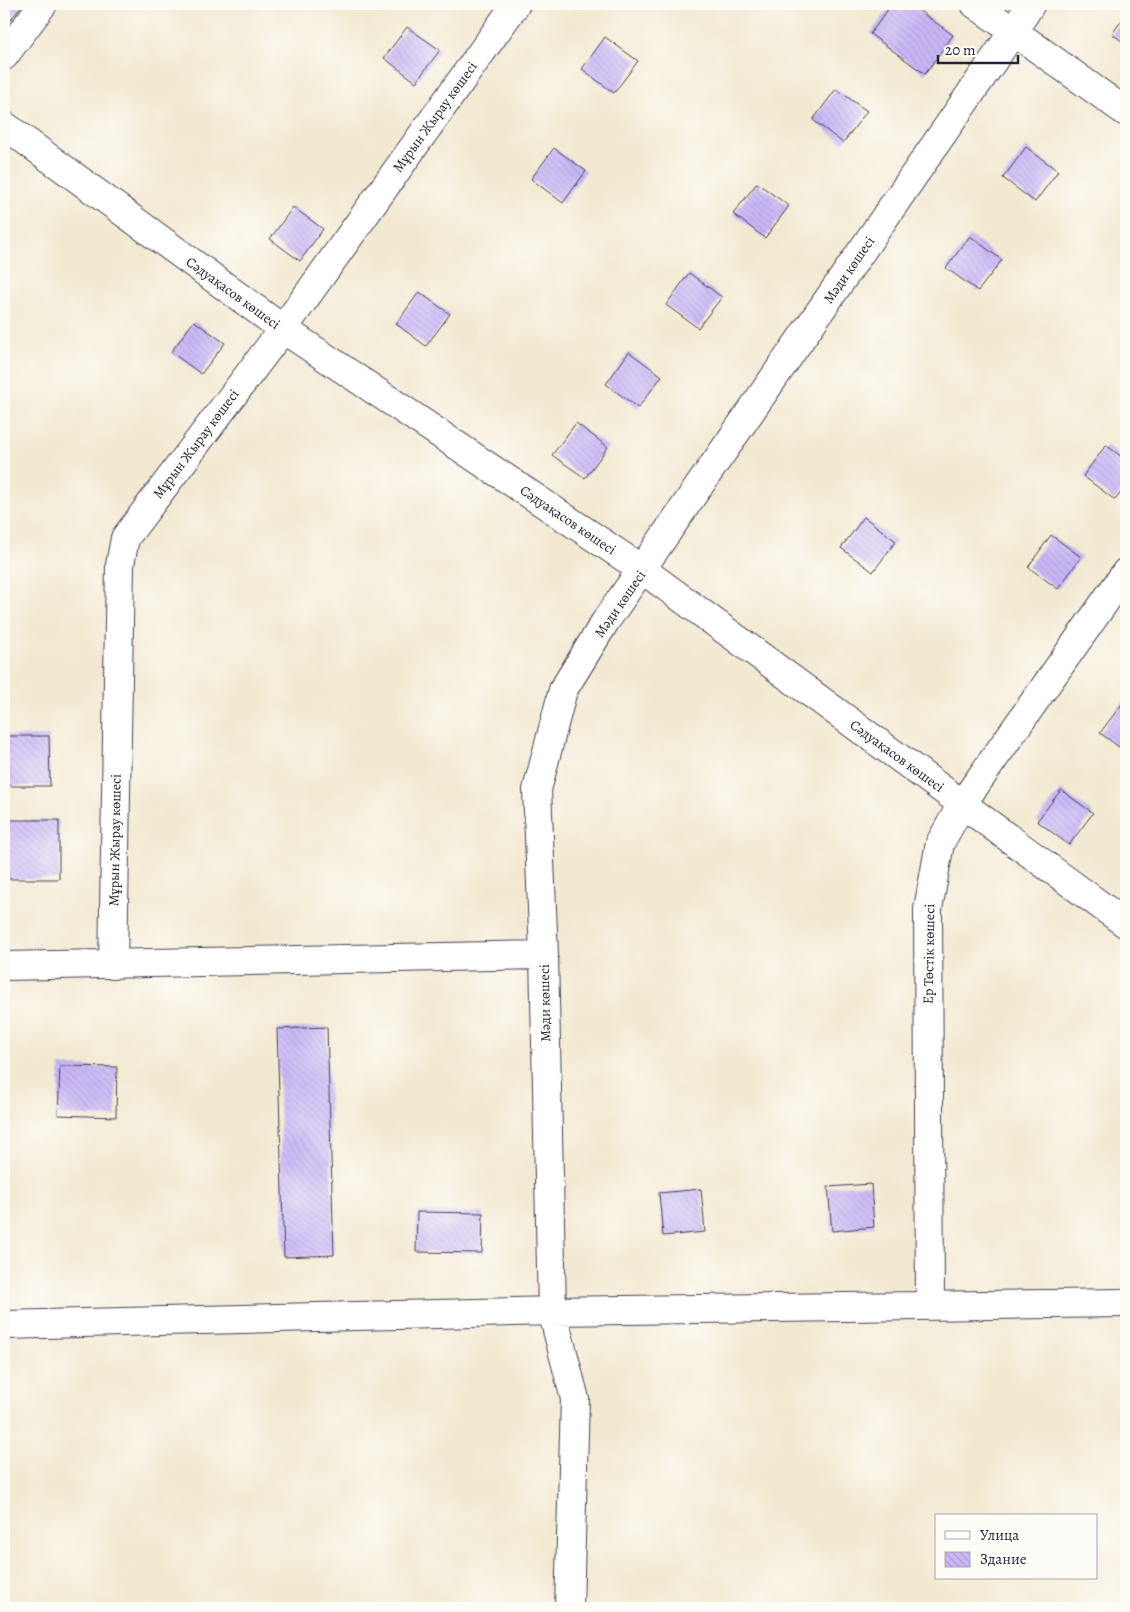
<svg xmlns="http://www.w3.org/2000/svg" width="1130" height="1612" font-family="Alegreya,serif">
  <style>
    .building { fill: url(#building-back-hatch) }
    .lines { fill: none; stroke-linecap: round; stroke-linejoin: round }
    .minor-casing { stroke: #414052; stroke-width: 30 }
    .minor { stroke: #fff; stroke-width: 28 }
    .labels { text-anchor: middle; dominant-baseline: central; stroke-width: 4.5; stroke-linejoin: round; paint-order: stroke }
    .street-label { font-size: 14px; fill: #22223b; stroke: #fdfcf7 }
  </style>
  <defs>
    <pattern id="building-back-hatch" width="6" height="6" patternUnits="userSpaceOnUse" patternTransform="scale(1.25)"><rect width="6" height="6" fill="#c9b7f7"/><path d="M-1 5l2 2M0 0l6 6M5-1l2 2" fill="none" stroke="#ac9dd5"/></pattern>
  </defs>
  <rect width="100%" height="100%" fill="#fdfcf7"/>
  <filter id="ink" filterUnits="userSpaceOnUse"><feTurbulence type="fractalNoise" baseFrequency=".02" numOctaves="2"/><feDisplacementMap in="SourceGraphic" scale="10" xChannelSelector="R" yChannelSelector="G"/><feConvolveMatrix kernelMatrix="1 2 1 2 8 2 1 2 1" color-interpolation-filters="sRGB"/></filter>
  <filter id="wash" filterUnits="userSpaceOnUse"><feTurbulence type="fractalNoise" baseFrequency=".0096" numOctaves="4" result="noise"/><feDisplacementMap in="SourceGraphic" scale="20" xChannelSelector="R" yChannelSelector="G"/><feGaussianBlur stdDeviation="1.12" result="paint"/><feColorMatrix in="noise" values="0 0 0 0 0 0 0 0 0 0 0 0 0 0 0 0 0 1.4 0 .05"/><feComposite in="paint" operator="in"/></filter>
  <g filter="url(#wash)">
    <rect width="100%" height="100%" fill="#f3e9d2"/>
    <g id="blocks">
      <path class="building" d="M4,4h19l-18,23 -1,-1z
        M892,4h18l43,31 -28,39 -55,-40z
        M1126,14v30l-14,-10z
        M407,27l33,23 -24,32 -32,-24z
        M605,37l33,24 -24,32 -32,-24z
        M836,89l31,22 -24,32 -30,-23z
        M1026,147l32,24 -23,31 -32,-24z
        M554,148l32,23 -23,32 -32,-24z
        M757,183l32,23 -24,32 -32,-24z
        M293,207l30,22 -23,32 -30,-22z
        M970,236l32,24 -24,31 -32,-23z
        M689,273l33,24 -24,31 -32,-23z
        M419,292l31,22 -24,32 -30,-22z
        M194,321l31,22 -24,31 -30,-22z
        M629,352l33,24 -24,32 -32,-24z
        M576,423l32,24 -23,31 -33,-23z
        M1106,445l20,15v26l-11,14 -32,-24z
        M864,517l32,24 -23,31 -32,-24z
        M1051,535l30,22 -23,32 -30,-22z
        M1124,701l2,2v49l-26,-19z
        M4,736h45l1,50h-46z
        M1061,790l32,23 -24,32 -32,-24z
        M9,820h50v59h-51z
        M327,1027l7,228 -50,2 -7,-228z
        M60,1066l57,1 -1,50 -58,-2z
        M871,1184l3,43 -42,4 -4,-44z
        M701,1189l4,43 -42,4 -4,-43z
        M417,1212l66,1 -1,40 -66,-1z"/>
    </g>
  </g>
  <g filter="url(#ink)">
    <use href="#blocks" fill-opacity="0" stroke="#414052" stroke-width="1"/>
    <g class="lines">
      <g class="minor-casing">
        <path id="minor" d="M975,4l151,108
          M4,56l39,-52
          M4,125l279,204 360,241 483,354
          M113,965l7,-400 5,-27 158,-209 233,-325
          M4,966l540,-11
          M930,1305l-2,-396 12,-66 22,-39 164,-232
          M4,1325l548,-14 574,-8
          M569,1608l6,-209 -23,-88 -8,-356 -7,-165 26,-100 42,-68 408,-590 18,-28"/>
      </g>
      <use href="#minor" class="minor"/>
    </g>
  </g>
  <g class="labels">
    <g class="street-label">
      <text transform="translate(435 117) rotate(-54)">Мұрын Жырау көшесі</text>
      <text transform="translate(849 270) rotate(-55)">Мәди көшесі</text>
      <text transform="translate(233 293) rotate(36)">Сәдуақасов көшесі</text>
      <text transform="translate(196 444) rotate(-53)">Мұрын Жырау көшесі</text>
      <text transform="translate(568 520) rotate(34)">Сәдуақасов көшесі</text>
      <text transform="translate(620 604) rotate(-55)">Мәди көшесі</text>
      <text transform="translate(897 756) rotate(36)">Сәдуақасов көшесі</text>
      <text transform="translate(115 840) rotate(-89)">Мұрын Жырау көшесі</text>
      <text transform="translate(929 954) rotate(-89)">Ер Төстік көшесі</text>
      <text transform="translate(545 1003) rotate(-91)">Мәди көшесі</text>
    </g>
  </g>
  <rect width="1130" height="1612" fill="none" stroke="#fdfcf7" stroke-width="20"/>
  <rect x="935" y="1514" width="162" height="65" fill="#fdfcf7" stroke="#a5a5ac"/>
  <rect x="945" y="1531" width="25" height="8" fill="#ffffff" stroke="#a5a5ac"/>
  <text x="980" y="1540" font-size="15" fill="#22223b">Улица</text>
  <rect x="945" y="1552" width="25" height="15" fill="url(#building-back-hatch)" stroke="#a5a5ac"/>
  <text x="980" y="1564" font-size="15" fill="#22223b">Здание</text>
  <path d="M938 55v8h80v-8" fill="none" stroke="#22223b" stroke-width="2.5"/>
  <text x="945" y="55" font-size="15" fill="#22223b" stroke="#fdfcf7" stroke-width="4" paint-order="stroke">20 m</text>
</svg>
